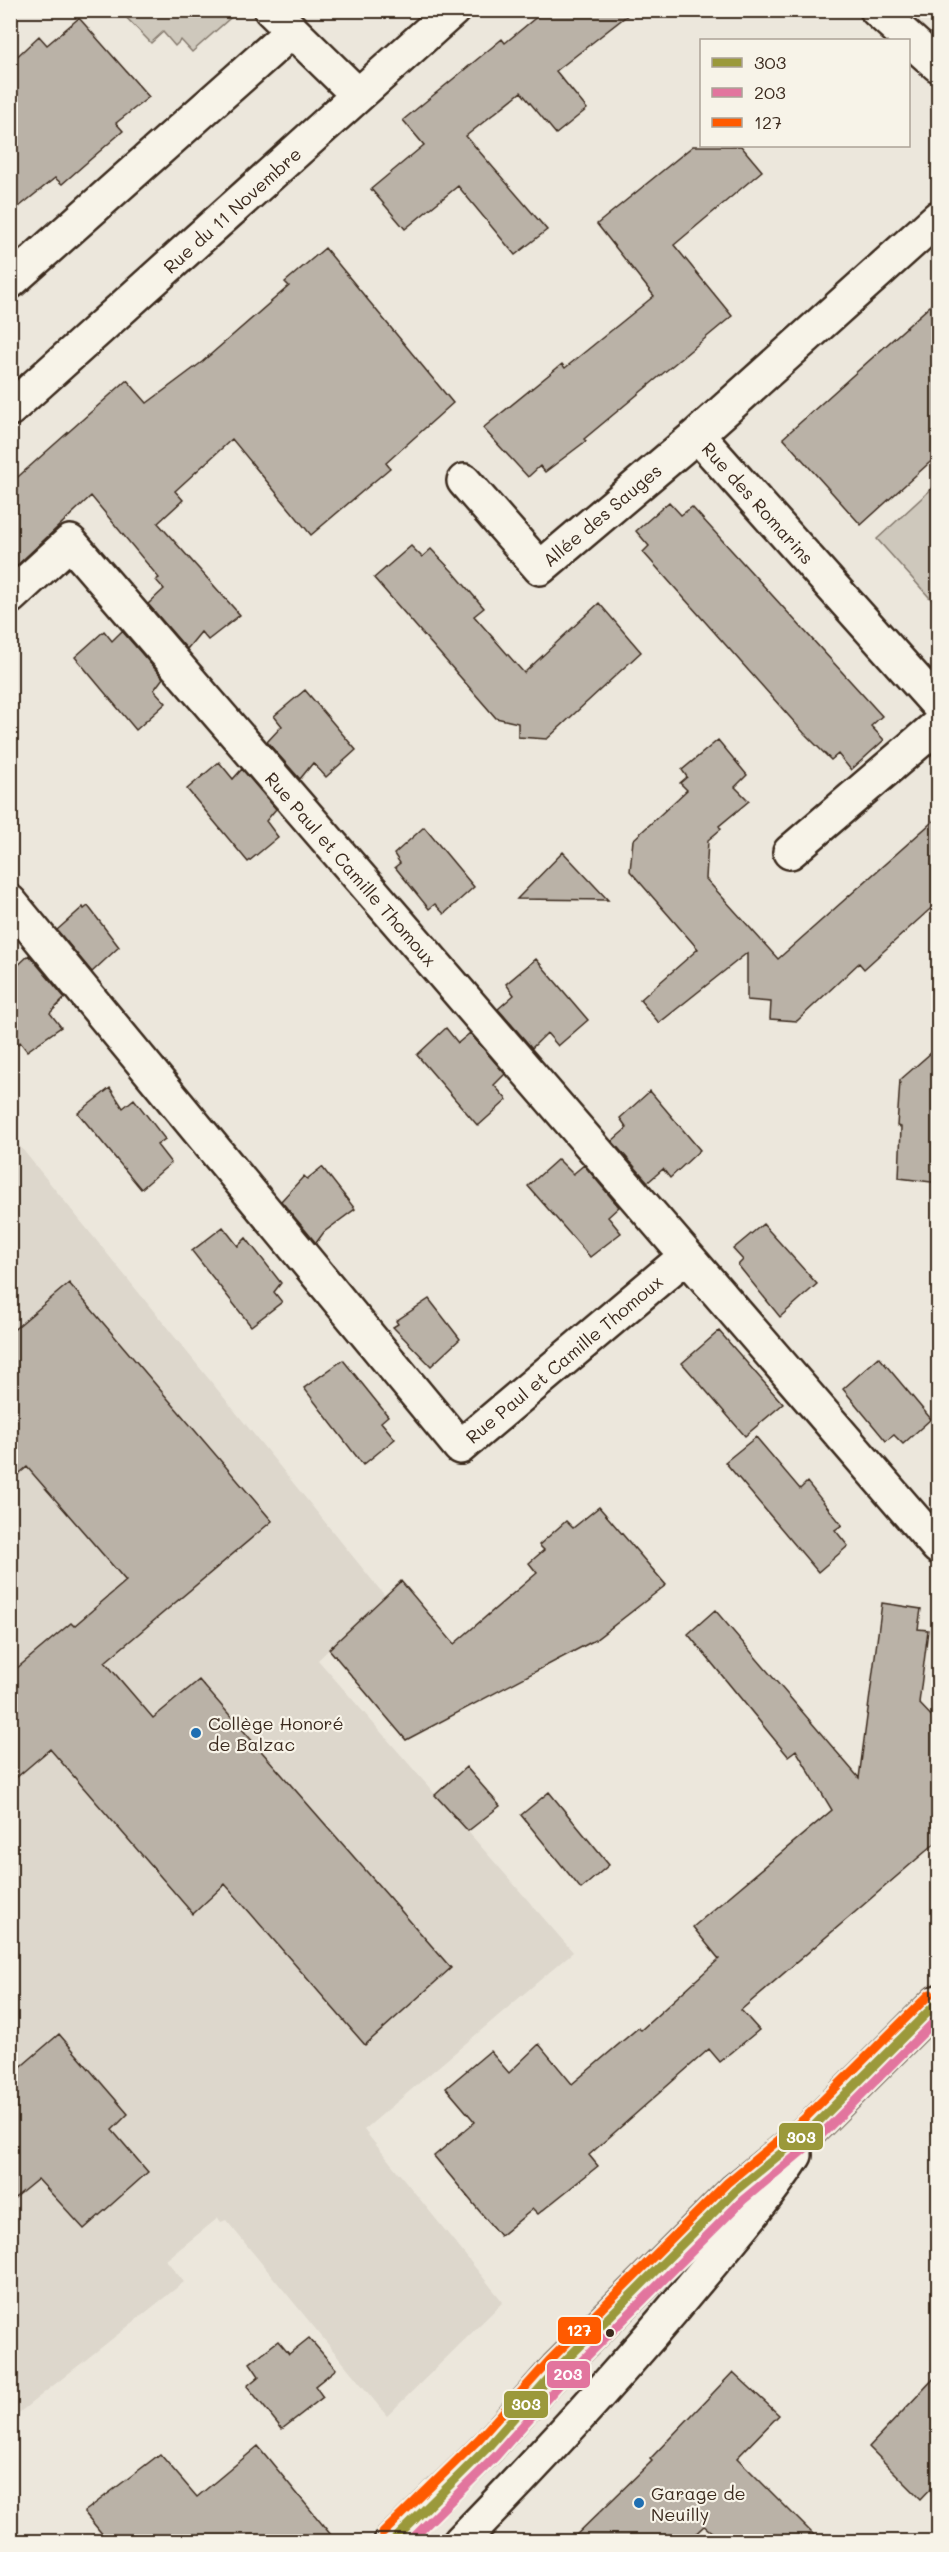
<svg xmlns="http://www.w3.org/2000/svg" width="949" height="2552" font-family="Mali,sans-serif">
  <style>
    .built { fill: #ddd7cc }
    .green { fill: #cec8bc; stroke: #84796d; stroke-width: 1.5 }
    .building { fill: #bab2a7; stroke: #3b2a1e; stroke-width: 1.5 }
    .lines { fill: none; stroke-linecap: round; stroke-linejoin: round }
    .minor-casing { stroke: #3b2a1e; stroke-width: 38 }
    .major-casing { stroke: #3b2a1e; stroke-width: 38 }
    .minor { stroke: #f7f3e8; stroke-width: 33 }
    .major { stroke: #f7f3e8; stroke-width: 33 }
    .bus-1-casing { stroke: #f7f3e8; stroke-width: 14 }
    .bus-2-casing { stroke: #f7f3e8; stroke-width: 14 }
    .bus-3-casing { stroke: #f7f3e8; stroke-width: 14 }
    .bus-1 { stroke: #9b993b; stroke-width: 9 }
    .bus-2 { stroke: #e2759e; stroke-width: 9 }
    .bus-3 { stroke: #ff5a00; stroke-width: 9 }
    .poi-dot { fill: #1f6fb2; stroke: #f7f3e8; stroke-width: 2 }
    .bus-dot { fill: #3b2a1e; stroke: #f7f3e8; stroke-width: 2 }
    .labels { text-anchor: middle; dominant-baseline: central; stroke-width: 4.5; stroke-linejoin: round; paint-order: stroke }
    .street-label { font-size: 18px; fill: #3b2a1e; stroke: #f7f3e8 }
    .poi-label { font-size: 18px; fill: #3b2a1e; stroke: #f7f3e8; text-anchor: start }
    .line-badge { stroke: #f7f3e8; stroke-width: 2 }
    .badge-label { font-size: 16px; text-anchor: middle; font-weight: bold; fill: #fff }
  </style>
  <rect width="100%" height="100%" fill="#ece7dc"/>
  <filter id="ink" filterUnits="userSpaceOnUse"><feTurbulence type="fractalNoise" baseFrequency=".0167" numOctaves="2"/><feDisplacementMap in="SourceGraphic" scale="12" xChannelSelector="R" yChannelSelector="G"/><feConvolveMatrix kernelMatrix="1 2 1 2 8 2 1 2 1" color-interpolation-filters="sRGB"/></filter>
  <g filter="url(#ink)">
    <path class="built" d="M10,1134l375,462 -67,64 255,292 -209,178 139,172 -116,114 -161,-196 -5,2 -3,-4 -52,42 18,22 -173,137z"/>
    <path class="green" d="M120,11h118l-46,41 -11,-12 -6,6 -12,-14 -12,11z
      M938,483v124l-61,-68z"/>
    <path class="building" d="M545,10h89l-78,61 31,38 -31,25 -35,-42 -55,44 81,94 -32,25 -57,-69 -53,43 -34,-40 53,-44 -21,-25 99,-81 3,4z
      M79,18l70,79 -33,26 7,8 -61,53 -7,-6 -45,36v-151l29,-27 8,9z
      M693,146h48l21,25 -88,74 58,71 -148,123 2,2 -41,31 -5,-6 -12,11 -45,-49 79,-64 3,4 89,-72 -57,-72z
      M325,248l128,155 -67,60 4,5 -79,67 -79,-96 -57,52 8,9 -25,23 82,92 -32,25 -7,-8 -14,17 -39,-45 16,-15 -8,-9 3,-2 -68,-82 -80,75v-88l116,-103 20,23 55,-41 87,-76 -4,-4z
      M939,298v156l-78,71 -78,-87z
      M669,502l12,13 11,-8 190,209 -11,10 13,14 -33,30 -13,-16 -7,6 -27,-27 -161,-181 6,-6 -13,-15z
      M411,546l11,11 9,-8 23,24 30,35 -10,8 50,57 75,-70 42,49 -94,87 -29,-2v-14l-22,-5 -122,-140z
      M104,631l8,10 10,-10 41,47 -9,12 12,13 -30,27 -61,-73z
      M305,690l51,60 -30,27 -13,-14 -13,16 -33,-37 15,-16 -8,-10z
      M718,740l29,35 -12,12 14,14 -30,25 2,3 -13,11 -2,39 72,80 161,-143v85l-75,68 -5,-6 -62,58 -27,-2 1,-17 -24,-2v-47l-88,70 -19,-23 58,-51 -68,-78 3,-31 54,-50 -7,-7 7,-6 -5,-7z
      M219,762l14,17 9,-10 34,40 -10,12 12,16 -30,25 -61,-73z
      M424,827l50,60 -30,27 -9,-10 -6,5 -34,-42 5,-4 -6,-9z
      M563,852l45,48 -91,-1z
      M88,906l31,41 -27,25 -35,-42 26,-23 1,2z
      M29,955l36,43 -15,15 11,14 -34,24 -7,-9 -10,9v-86l4,4z
      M536,959l52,61 -30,26 -11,-13 -15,15 -34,-39 16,-14 -8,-11z
      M446,1028l12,15 12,-10 35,41 -11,11 13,15 -29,26 -61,-71z
      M939,1046v137l-40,-5 2,-51 -4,-1 3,-46z
      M110,1088l13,20 11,-9 31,40 -8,6 14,18 -30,26 -63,-76z
      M650,1091l50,59 -30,28 -7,-9 -15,13 -36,-41 15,-13 -7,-10z
      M558,1159l15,15 11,-9 35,42 -11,10 13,16 -31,24 -62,-71z
      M322,1167l33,42 -31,23 -8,11 -35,-42 23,-25 3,3z
      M763,1224l54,60 -37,33 -42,-52 5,-5 -10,-11z
      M223,1227l15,19 8,-8 35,45 -7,9 8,10 -31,24 -59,-75z
      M69,1283l203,238 -167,141 48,56 46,-38 252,288 -86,77 -140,-161 -32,30 -143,-165 -40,34v-109l61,-51 3,3 52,-45 -99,-114 -17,14v-148z
      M429,1299l31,40 -29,27 -38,-39 5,-3 -2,-3z
      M719,1331l64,73 -38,32 -63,-73z
      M879,1357l52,62 -28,25 -9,-9 -8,6 -43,-52z
      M343,1360l45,56 -7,6 14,17 -32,26 -59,-77z
      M756,1437l44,52 7,-7 35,43 -7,5 13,16 -30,26 -93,-110z
      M599,1507l67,78 -71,55 -189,100 -77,-91 72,-68 53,63 83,-71 -8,-10 15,-13 -5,-5 27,-24 7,7z
      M882,1603l39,6 -3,20 10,1 -9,73 20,21v116l-198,170 18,20 -39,32 -11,-13 -120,106 9,11 -60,48 -5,-5 -33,27 -66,-80 41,-34 -29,-34 44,-37 19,22 30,-29 33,40 66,-56 3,2 78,-71 -26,-32 139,-117 -36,-60 -8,6 -100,-122 27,-24 144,168z
      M466,1767l34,39 -32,25 -33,-36z
      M549,1792l60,73 -28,24 -60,-74z
      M59,2034l69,80 -16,16 36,42 -64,57 -46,-50 -28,23v-126z
      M309,2338l27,31 -21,17 8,11 -41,32 -35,-43 12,-10 -9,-13 28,-22 11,13z
      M733,2372l46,43 -42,43 83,83h-97l-19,-15 -16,15h-118l82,-80 -2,-2z
      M939,2373v107l-18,19 -52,-52z
      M258,2446l78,95h-228l-24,-29 76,-58 37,43z"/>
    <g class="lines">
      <g class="minor-casing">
        <path id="minor" d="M271,10l87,85
          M877,10l61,55
          M938,218l-241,217 241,270
          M10,282l282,-251
          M10,409l443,-399
          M464,481l76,87 157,-133
          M10,597l60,-55 868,1005
          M790,852l148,-127
          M10,902l450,545 225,-190"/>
      </g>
      <g class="major-casing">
        <path id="major" d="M391,2542l97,-95 69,-78 178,-178 77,-63 126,-126
          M460,2542c81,-83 160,-168 234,-258 35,-42 71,-83 101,-129"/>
      </g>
      <use href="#minor" class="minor"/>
      <use href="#major" class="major"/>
      <g class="bus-1-casing">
        <path id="bus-1" d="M392,2542l96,-95 69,-78 178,-178 77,-63 126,-126"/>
      </g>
      <g class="bus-2-casing">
        <path id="bus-2" d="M409,2542l87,-86 70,-79 177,-177 77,-64 118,-118"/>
      </g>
      <g class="bus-3-casing">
        <path id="bus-3" d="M383,2533l96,-94 70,-78 178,-178 77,-64 126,-125"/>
      </g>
      <use href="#bus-1" class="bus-1"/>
      <use href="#bus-2" class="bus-2"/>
      <use href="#bus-3" class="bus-3"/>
    </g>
  </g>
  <g class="poi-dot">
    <circle cx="196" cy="1733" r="6"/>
    <circle cx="639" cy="2503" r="6"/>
  </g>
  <circle class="bus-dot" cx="610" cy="2333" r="5"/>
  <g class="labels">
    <g class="street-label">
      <text transform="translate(232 210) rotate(-42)">Rue du 11 Novembre</text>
      <text transform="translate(758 503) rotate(48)">Rue des Romarins</text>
      <text transform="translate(602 515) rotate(-40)">Allée des Sauges</text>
      <text transform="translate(351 869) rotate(49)">Rue Paul et Camille Thomoux</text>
      <text transform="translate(564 1359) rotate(-40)">Rue Paul et Camille Thomoux</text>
    </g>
    <g class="poi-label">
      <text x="208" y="1723">Collège Honoré<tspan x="208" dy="21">de Balzac</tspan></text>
      <text x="651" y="2493">Garage de<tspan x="651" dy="21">Neuilly</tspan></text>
    </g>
  </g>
  <g class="line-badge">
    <rect x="778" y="2122" width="46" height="29" rx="6" fill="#9b993b"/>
    <rect x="557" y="2316" width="45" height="29" rx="6" fill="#ff5a00"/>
    <rect x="546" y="2360" width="45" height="29" rx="6" fill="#e2759e"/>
    <rect x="503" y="2390" width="46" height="29" rx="6" fill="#9b993b"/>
  </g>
  <g class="badge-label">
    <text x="801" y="2143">303</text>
    <text x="579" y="2336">127</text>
    <text x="568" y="2380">203</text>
    <text x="526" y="2410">303</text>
  </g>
  <rect width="949" height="2552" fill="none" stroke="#f7f3e8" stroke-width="36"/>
  <rect x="18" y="18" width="913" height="2516" fill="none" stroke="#3b2a1e" stroke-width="2" filter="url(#ink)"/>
  <rect x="700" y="39" width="210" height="108" fill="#f7f3e8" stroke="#aca397" stroke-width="1.5"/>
  <rect x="712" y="58" width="30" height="9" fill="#9b993b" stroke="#aca397" stroke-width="1.5"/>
  <text x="754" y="69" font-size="18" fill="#3b2a1e">303</text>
  <rect x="712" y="88" width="30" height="9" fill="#e2759e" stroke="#aca397" stroke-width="1.5"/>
  <text x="754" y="99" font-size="18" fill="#3b2a1e">203</text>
  <rect x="712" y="118" width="30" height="9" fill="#ff5a00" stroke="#aca397" stroke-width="1.5"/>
  <text x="754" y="129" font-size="18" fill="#3b2a1e">127</text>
</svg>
